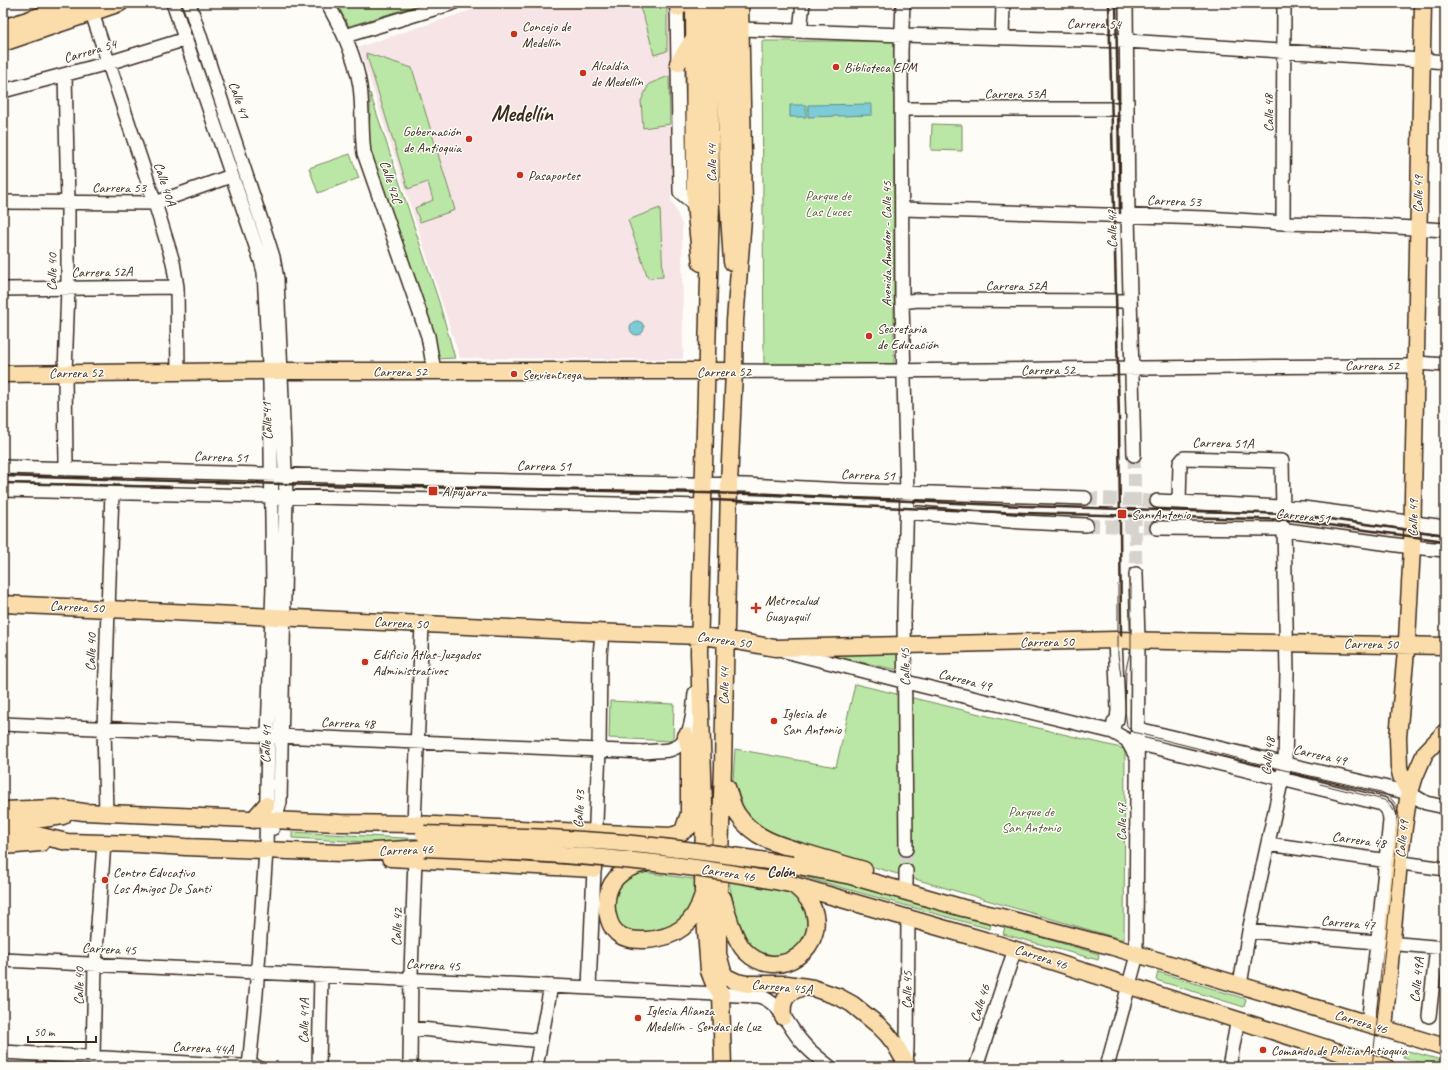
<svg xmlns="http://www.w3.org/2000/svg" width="1448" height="1070" font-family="Caveat,sans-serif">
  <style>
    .built { fill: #f6e4e6 }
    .green { fill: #bae7a5; stroke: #7a8862 }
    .water { fill: #7bcbd7; stroke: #618b8d }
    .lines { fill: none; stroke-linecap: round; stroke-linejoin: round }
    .minor-tunnel { stroke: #d6d2cc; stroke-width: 13; stroke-dasharray: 13 6; stroke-linecap: butt }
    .minor-casing { stroke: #3b2a1e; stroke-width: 16 }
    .major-casing { stroke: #3b2a1e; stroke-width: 19 }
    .minor { stroke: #fdfcf7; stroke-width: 13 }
    .major { stroke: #fbddab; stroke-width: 16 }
    .tram { stroke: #3b2a1e; stroke-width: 1 }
    .rail { stroke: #3b2a1e; stroke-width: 2.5 }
    .major-bridge-casing { stroke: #3b2a1e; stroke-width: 19; stroke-linecap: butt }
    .major-bridge { stroke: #fbddab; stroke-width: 16 }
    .poi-dot { fill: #c8321e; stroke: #fdfcf7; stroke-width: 1.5 }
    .labels { text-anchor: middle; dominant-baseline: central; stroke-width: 3; stroke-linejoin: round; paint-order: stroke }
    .street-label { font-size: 14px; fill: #3b2a1e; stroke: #fdfcf7 }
    .poi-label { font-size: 14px; fill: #3b2a1e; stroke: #fdfcf7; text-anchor: start }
    .park-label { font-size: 14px; fill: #5b5940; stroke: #fdfcf7 }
    .neighbourhood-label { font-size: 15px; font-weight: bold; fill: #3b2a1e; stroke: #fdfcf7 }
    .town-label { font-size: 22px; font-weight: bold; fill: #3b2a1e; stroke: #fdfcf7 }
  </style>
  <rect width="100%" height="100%" fill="#fdfcf7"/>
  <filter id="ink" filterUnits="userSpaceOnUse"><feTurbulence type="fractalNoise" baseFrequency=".025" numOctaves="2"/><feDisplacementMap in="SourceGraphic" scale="8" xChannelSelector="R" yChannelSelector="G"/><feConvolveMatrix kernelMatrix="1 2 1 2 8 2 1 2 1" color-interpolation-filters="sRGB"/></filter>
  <g filter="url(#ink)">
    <path class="built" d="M493,3h177l1,196 11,26 1,134 -223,-1 -101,-311z"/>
    <path class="green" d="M336,3h89l-76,23z
      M638,3h29v48l-13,4 -8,-31z
      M762,41h132v324l-130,2z
      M366,53l46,15 43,142 -35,12 -5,-14 18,-8 -5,-18 -20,7z
      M669,76l1,48 -27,4 -2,-27 8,-17z
      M370,93l69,209 16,56 -19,1 -68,-210 2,-34z
      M932,124l30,1v26l-31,-1z
      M350,154l9,24 -41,15 -9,-25z
      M660,208l3,69 -15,1 -20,-58z
      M898,651v19l-80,-17z
      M855,684l270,65 -1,191 -319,-93 -37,-15 -16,-12 -12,-18 -7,-21 2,-32 101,18z
      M610,701l64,3 -1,37 -64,-3z
      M292,832l279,15v6l-279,-15z
      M795,869l196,54 -1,6 -197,-55z
      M643,872l57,8 -3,19 -19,23 -29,15 -31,-6 -7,-33 14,-22z
      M729,882c22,3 63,3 75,23 4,7 5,19 7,27l-19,23 -30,6 -23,-30z
      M1005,927l94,27 -1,6 -95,-26z
      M1158,972l88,27 -2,8 -88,-27z
      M1405,1050l40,11v6h-8l-34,-9z"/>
    <path class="water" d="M872,104v11l-64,2v-12z
      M790,105h16v12h-16z
      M630 328a7 7 0 1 1 14 0a7 7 0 1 1-14 0Z"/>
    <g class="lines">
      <path class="minor-tunnel" d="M1134,455l2,119
        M1085,498l72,3
        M1086,525l71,3
        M906,849v22"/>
      <g class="minor-casing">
        <path id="minor" d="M173,3l88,258 3,11 6,112 3,201 -5,150 -2,116 -10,143 -7,73
          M189,3l79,238 5,16 4,22 9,216 -6,307 -7,26
          M327,3c15,26 28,52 33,83 3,22 1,45 4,67l64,183 6,35
          M677,3l3,189 15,13
          M903,3l-2,48 1,251 5,190 -3,122 2,235
          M1126,3l2,213 6,239
          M92,13l63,190 18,59 4,25 1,84
          M741,29l161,6 225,6 294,19 24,2
          M800,31l3,-28
          M345,36l108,-33
          M1002,38l1,-35
          M65,75l3,128v85l-3,85 1,96
          M3,91l105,-28 78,-24
          M902,109h225
          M3,202l152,1 76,-27
          M902,209l305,9 76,5 82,2 80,5
          M1283,223l1,-220
          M3,289l174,-2
          M902,302l16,-2 212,1
          M734,371c226,2 451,-6 677,-5l5,-3 29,2
          M3,467l513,14 230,4 97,5 242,8
          M3,490l700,16
          M1157,501l146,7 142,19
          M1179,502l1,-39 4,-5 98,3 1,49
          M907,512l115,10 64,3
          M1157,528l123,1 132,18 33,3
          M785,651l125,32 203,49 14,8 10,18
          M3,724l641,28c8,-1 17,-1 25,-2 24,-6 24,-38 26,-57
          M1138,729l271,64 17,10 19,4
          M1113,732l1,-10 3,-2 1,-10 -3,-70
          M1137,743l245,61c6,4 8,9 8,17l-12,117
          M106,813l-2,-85 8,-236
          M414,824l8,-200
          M1268,844l177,25
          M906,871v12
          M1249,931l196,17
          M3,960l755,36c22,5 30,31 44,46 8,10 18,17 28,25
          M1240,985l9,-54 36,-167 2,-92 -3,-145
          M589,988l10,-238 1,-95 2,-22
          M1429,1016l8,-69
          M1368,1024l9,-80
          M411,1028l130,13
          M3,1052l254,15
          M93,1057l2,-92 9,-122
          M906,1065l1,-18 1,-129
          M319,1067l2,-92
          M410,1067l1,-94 4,-114
          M536,1067l15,-81
          M976,1067l39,-118
          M1107,1067l30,-112 -1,-8 2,-307 -2,-66
          M1229,1067l8,-43"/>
      </g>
      <g class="major-casing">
        <path id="major" d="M694,3l1,202 6,58
          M710,3l1,200 -12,450 5,153 -1,85 6,80 5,13 7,10 2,73
          M725,3l3,196 4,63
          M740,3l4,203 -9,115 -1,50 -5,114 -6,282 -5,149v38l5,18 3,5 11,5 10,2h40l26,4 26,9 13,7 26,21 9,9 8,10 13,23
          M678,8l4,-5
          M3,28l76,-25
          M3,43l117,-40
          M678,63l16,-25
          M3,374l259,-3h472
          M3,604l590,28 107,4 25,3 50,9 340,-8 330,6
          M727,787c3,9 5,20 11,28 17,26 48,32 75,40 17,5 34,10 51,15
          M1409,793l-8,-17 -2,-9 -1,-30 9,-97 5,-93 11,-544
          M3,810l52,-2 29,4 256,11 74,1 256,12c17,-3 26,-15 34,-30
          M253,820l13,-15
          M3,822l39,-3 21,-3
          M683,831l6,-17v-66l-3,-12
          M3,834l25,-1 39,9 71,2 48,3 155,6 83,-5
          M3,846l38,-3
          M390,858l203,11
          M647,863c-26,4 -43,20 -40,48 1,7 4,17 10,22 8,7 19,7 29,7 29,-2 48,-15 56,-43
          M793,865l58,11 112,32 38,9 109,29 335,101
          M790,884l204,59 392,124
          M723,898c3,14 12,43 22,53 33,34 87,-5 66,-47 -4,-7 -10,-13 -16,-18
          M783,1017c-2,-18 4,-25 21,-30
          M1384,1029l15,-167 9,-63 7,-23 10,-23 20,-21"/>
      </g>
      <use href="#minor" class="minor"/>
      <use href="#major" class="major"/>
      <path class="tram" d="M1131,584v63l-5,22 -1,41 2,16 6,6 151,38 97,22c12,5 18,15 18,28l-27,247
        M1118,585v70l3,21
        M1320,784l64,16 4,3 5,8"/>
      <path class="rail" d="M1109,3l10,415 2,217
        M1116,3l4,210
        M3,476l313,9 435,9 274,12 268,8 152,21
        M3,483l168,4
        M713,500l311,13 269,7 152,21"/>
      <g class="major-bridge-casing">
        <path id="major-bridge" d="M424,834c52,2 105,2 158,6 71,4 141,14 211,25
          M424,848c123,5 246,11 366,36"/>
      </g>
      <use href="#major-bridge" class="major-bridge"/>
    </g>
  </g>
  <g class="poi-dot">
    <circle cx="514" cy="34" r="4"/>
    <circle cx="836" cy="67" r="4"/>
    <circle cx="583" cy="73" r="4"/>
    <circle cx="469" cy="139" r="4"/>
    <circle cx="520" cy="175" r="4"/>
    <circle cx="869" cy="336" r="4"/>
    <circle cx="514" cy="374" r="4"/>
    <rect x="428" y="486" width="10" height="10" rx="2"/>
    <rect x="1117" y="509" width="10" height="10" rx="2"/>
    <path d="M754 602h4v4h4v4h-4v4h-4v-4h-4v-4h4z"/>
    <circle cx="365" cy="662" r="4"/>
    <circle cx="774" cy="721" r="4"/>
    <circle cx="105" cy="880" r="4"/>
    <circle cx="638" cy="1018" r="4"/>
    <circle cx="1263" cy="1050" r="4"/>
  </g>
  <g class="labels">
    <g class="street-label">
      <text transform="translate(1094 24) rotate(1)">Carrera 54</text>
      <text transform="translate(90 51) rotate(-16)">Carrera 54</text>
      <text x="1015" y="93">Carrera 53A</text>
      <text transform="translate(239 100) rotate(71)">Calle 41</text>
      <text transform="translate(1268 113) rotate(-90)">Calle 48</text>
      <text transform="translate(711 163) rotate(-90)">Calle 44</text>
      <text transform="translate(391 182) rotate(72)">Calle 42C</text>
      <text transform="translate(165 184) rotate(72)">Calle 40A</text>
      <text x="119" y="187">Carrera 53</text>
      <text transform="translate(1418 194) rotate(-89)">Calle 49</text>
      <text transform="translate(1174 201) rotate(2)">Carrera 53</text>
      <text transform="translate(1112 229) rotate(-91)">Calle 47</text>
      <text transform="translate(886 244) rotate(-90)">Avenida Amador - Calle 45</text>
      <text transform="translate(52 272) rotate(-89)">Calle 40</text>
      <text transform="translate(102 272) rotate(-1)">Carrera 52A</text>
      <text x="1016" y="285">Carrera 52A</text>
      <text x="1372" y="365">Carrera 52</text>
      <text transform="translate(1048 370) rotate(-1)">Carrera 52</text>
      <text x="400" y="371">Carrera 52</text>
      <text transform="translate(724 372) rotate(-1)">Carrera 52</text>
      <text transform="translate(76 373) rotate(-1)">Carrera 52</text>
      <text transform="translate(267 421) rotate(-92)">Calle 41</text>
      <text transform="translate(1223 443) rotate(1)">Carrera 51A</text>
      <text transform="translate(221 457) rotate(2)">Carrera 51</text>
      <text transform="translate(544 466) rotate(1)">Carrera 51</text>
      <text transform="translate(868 475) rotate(2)">Carrera 51</text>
      <text transform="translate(1303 516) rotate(6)">Carrera 51</text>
      <text transform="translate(1413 518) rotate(-89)">Calle 49</text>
      <text transform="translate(77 607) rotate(3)">Carrera 50</text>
      <text transform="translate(401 623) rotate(3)">Carrera 50</text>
      <text transform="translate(724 640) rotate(8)">Carrera 50</text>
      <text transform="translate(1047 642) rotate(-1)">Carrera 50</text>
      <text transform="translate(1371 644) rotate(1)">Carrera 50</text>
      <text transform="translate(91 652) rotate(-88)">Calle 40</text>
      <text transform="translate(905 667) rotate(-91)">Calle 45</text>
      <text transform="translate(965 680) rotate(14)">Carrera 49</text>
      <text transform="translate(724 686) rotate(-89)">Calle 44</text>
      <text transform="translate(348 723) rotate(2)">Carrera 48</text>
      <text transform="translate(266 744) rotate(-88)">Calle 41</text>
      <text transform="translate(1320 755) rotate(13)">Carrera 49</text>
      <text transform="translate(1268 756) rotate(-83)">Calle 48</text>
      <text transform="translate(579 809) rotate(-87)">Calle 43</text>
      <text transform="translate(1121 822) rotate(-90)">Calle 47</text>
      <text transform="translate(1402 839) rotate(-84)">Calle 49</text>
      <text transform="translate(1359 840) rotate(8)">Carrera 48</text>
      <text transform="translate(406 850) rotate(-2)">Carrera 46</text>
      <text transform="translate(728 873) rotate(9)">Carrera 46</text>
      <text transform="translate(1348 923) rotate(5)">Carrera 47</text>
      <text transform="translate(397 927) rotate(-88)">Calle 42</text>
      <text transform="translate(109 949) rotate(3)">Carrera 45</text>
      <text transform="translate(1041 957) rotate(18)">Carrera 46</text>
      <text transform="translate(433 965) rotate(3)">Carrera 45</text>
      <text transform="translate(1417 980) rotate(-84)">Calle 49A</text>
      <text transform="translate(79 986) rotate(-89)">Calle 40</text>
      <text transform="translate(782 987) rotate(5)">Carrera 45A</text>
      <text transform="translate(907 990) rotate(-89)">Calle 45</text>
      <text transform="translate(980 1003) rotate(-72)">Calle 46</text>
      <text transform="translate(304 1021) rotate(-89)">Calle 41A</text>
      <text transform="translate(1361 1022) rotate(17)">Carrera 46</text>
      <text transform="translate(203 1048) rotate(3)">Carrera 44A</text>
    </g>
    <g class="poi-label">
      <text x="522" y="26">Concejo de<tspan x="522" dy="16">Medellín</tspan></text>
      <text x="591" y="65">Alcaldía<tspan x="591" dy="16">de Medellín</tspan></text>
      <text x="844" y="67">Biblioteca EPM</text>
      <text x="461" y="131" text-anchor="end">Gobernación<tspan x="461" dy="16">de Antioquia</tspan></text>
      <text x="528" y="175">Pasaportes</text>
      <text x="877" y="328">Secretaria<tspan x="877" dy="16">de Educación</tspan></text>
      <text x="522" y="374">Servientrega</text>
      <text x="442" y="491">Alpujarra</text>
      <text x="1131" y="514">San Antonio</text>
      <text x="765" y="600">Metrosalud<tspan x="765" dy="16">Guayaquil</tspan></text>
      <text x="373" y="654">Edificio Atlas-Juzgados<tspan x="373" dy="16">Administrativos</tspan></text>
      <text x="782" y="713">Iglesia de<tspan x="782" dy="16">San Antonio</tspan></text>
      <text x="113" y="872">Centro Educativo<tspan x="113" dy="16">Los Amigos De Santi</tspan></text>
      <text x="646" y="1010">Iglesia Alianza<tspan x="646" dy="16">Medellín - Sendas de Luz</tspan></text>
      <text x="1271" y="1050">Comando de Policia Antioquia</text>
    </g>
    <g class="park-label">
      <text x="828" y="195">Parque de<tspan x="828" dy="16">Las Luces</tspan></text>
      <text x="1031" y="811">Parque de<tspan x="1031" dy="16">San Antonio</tspan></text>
    </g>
    <g class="neighbourhood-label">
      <text x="781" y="872">Colón</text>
    </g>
    <g class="town-label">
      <text x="522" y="114">Medellín</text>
    </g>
  </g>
  <rect width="1448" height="1070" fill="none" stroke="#fdfcf7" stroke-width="16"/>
  <rect x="8" y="8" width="1432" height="1054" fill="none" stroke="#3b2a1e" stroke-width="1.5" filter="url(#ink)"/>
  <path d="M28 1036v6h68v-6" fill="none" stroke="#3b2a1e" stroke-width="2"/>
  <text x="34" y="1036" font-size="12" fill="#3b2a1e" stroke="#fdfcf7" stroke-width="3" paint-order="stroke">50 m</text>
</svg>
